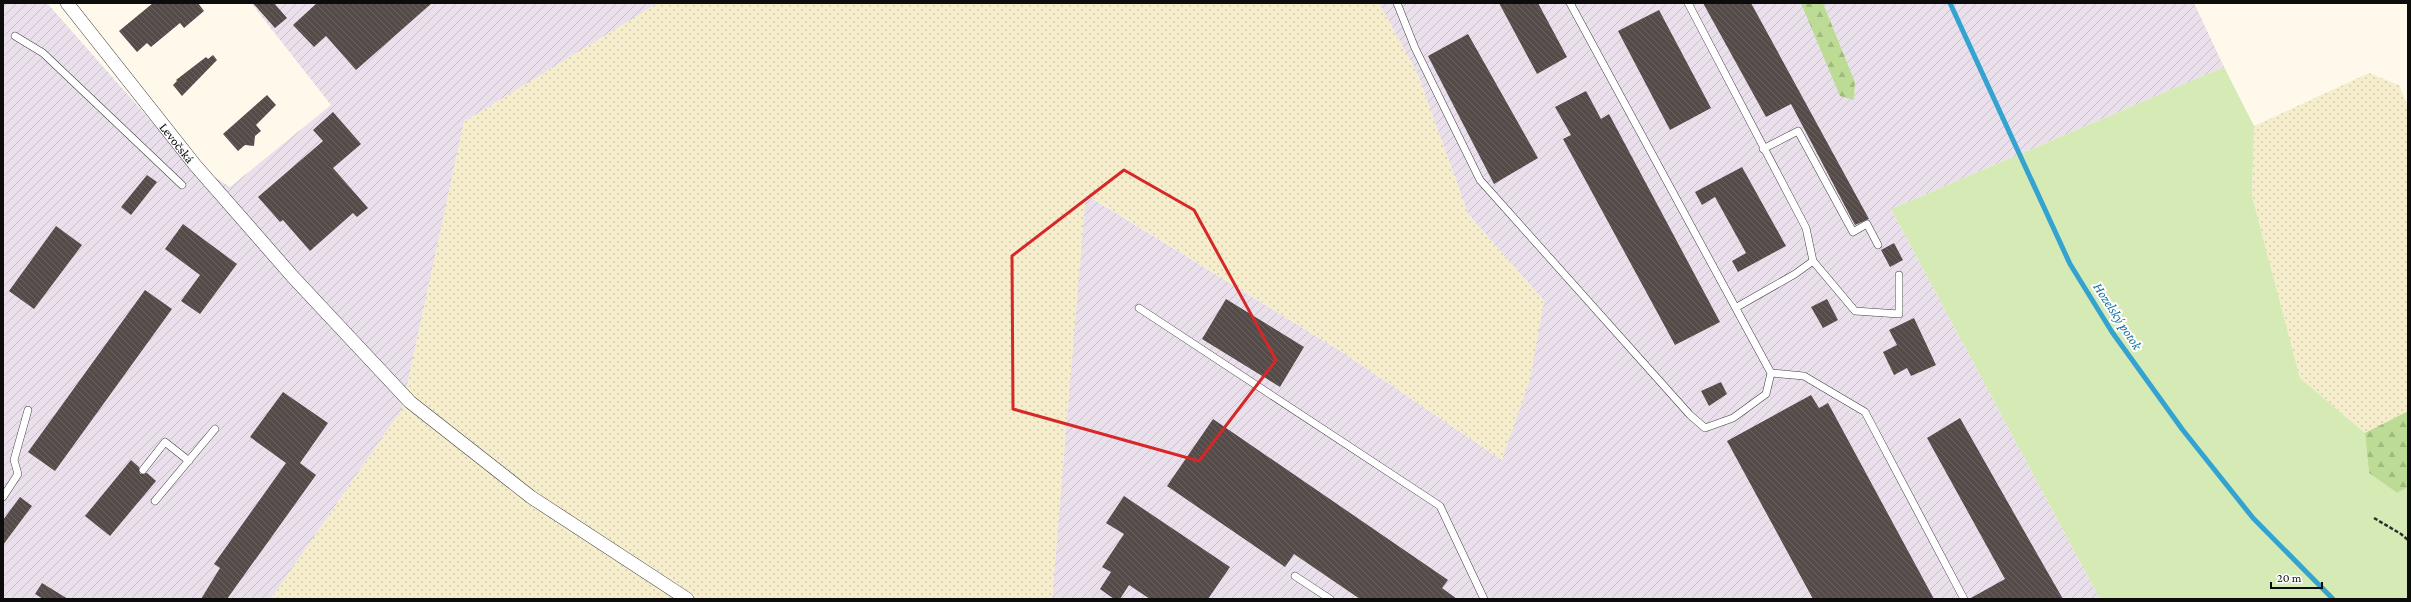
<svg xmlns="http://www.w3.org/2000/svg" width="2411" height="602" font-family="'Crimson Pro',serif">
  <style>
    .industrial { fill: url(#industrial-furrows) }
    .farmland { fill: url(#farmland-dots) }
    .grass { fill: #d6eab5 }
    .forest { fill: url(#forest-firs) }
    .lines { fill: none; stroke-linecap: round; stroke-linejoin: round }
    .stream { stroke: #35a3d0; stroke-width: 5 }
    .building { fill: url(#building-back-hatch) }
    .service-casing { stroke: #3f3f3f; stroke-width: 8 }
    .minor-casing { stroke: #3f3f3f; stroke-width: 14 }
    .path { stroke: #2e2e2e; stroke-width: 2.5; stroke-dasharray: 4 2; stroke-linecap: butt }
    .service { stroke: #fff; stroke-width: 7 }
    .minor { stroke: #fff; stroke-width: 13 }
    .marked { fill: none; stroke: #d62828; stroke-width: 3; stroke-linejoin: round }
    .labels { text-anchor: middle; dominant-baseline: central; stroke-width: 4; stroke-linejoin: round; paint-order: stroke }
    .street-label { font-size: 13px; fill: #0c0c0c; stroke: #fff }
    .water-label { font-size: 14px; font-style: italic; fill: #1372a0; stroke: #fff }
  </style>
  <defs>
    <pattern id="industrial-furrows" width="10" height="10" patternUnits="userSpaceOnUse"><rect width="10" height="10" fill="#e9e0ec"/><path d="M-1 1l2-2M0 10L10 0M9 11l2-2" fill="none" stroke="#c7bfc9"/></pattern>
    <pattern id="farmland-dots" width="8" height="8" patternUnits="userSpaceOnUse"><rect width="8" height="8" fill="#f5edcc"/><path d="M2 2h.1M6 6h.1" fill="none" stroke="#d1caae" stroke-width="1.8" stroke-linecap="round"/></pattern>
    <pattern id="forest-firs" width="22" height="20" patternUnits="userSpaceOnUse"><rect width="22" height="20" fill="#bcdb94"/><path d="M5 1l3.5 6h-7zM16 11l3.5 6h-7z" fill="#a0bb7e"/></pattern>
    <pattern id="building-back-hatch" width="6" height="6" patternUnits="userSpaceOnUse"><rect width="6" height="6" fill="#554c49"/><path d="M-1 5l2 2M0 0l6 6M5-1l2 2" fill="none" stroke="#68615f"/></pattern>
  </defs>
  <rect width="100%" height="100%" fill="#fff9ec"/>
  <path class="industrial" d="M3,3h44l134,152 49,32 101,-82 -80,-102h407l-194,119 -62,287 -131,190h-268z
    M1379,3h422l53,97 1,-18 -32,-79h371l30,64 -333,142 209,390h-1048l33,-405 257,158 160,108 42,-159 -76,-87 -50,-139z"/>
  <path class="farmland" d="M658,3h721l39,72 50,139 76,87 -14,79 -28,80 -160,-108 -256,-158 -34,405h-781l131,-190 62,-287z
    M2369,73l30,12 9,22v304l-43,22 -65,-55 -48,-182 2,-70z"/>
  <path class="grass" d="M2224,67l30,59 -2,70 48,182 65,55 4,40 28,20 11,-6v112h-308l-209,-390z"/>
  <path class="forest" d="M1801,3h22l32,79 -1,18 -14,-4z
    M2408,411v76l-11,6 -28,-20 -4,-40z"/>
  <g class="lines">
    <path class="stream" d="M1950,3l120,261 42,68 70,97 71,89 80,81"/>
  </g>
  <path class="building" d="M153,3h45l6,8 -20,17 -4,-5 -29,24 -4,-4 -10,9 -18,-21z
    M253,3h21l13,15 -12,10z
    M317,3h115l-76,67 -30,-34 -12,11 -21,-22z
    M1499,3h39l29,54 -30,17z
    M1703,3h48l118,216 -14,6 -64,-121 -25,13z
    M1659,10l52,98 -41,22 -52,-99z
    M1468,34l70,124 -44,26 -66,-128z
    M213,55l4,5 -35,36 -9,-11 4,-4 -1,-1 30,-23 2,2z
    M1586,91l15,28 8,-5 111,208 -45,23 -112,-206 8,-4 -16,-28z
    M267,95l9,10 -20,20 5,6 -6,5 -1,10 -9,-1 -7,6 -15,-17z
    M333,112l28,32 -28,24 35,40 -11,9 -4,-4 -43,38 -27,-31 -3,2 -22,-25 65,-56 -10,-11z
    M1742,167l44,79 -48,26 -6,-11 14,-8 -31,-56 -13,8 -7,-13z
    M147,175l10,7 -26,33 -10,-8z
    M183,224l54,40 -37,50 -19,-13 19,-26 -35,-26z
    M56,226l26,19 -48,64 -25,-18z
    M1894,243l9,17 -13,7 -9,-17z
    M145,290l27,19 -117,162 -27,-19z
    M1226,299l78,48 -24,40 -78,-48z
    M1827,299l11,21 -15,8 -12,-21z
    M1914,318l22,47 -25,11 -4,-8 -13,7 -11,-23 14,-7 -8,-15z
    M1721,382l6,12 -18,12 -8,-15z
    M283,392l45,31 -28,40 16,12 -89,124h-26l19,-31 -6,-4 72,-101 -36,-26z
    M1811,395l8,13 9,-5 106,196h-121l-86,-158z
    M1960,418l76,134 27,47h-94l36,-20 -78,-141z
    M1213,419l235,161 -6,8 15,11h-97l-66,-45 -9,13 -118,-81z
    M131,460l8,7 1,7 7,-1 9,8 -46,55 -25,-20z
    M1124,496l106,71 -22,32h-58l-21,-14 -9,14h-6l-14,-10 11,-17 -9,-5 22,-33 -18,-11z
    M20,497l12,9 -29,39v-25z
    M42,583l26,16h-25l-8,-5z"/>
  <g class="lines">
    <g class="service-casing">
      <path id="service" d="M1397,3l18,45 65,132 210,235 15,13 28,-10 33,-24 5,-21 -201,-370
        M1688,3l118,225 7,33 -18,13 -58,33
        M15,36l28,17 139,132
        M1763,149l35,-18 55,101 14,-8 11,21
        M1813,261l42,50 44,3v-39
        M1139,308l301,198 44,93
        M1771,373l33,3 61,36 99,187
        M143,470l22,-28 24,19
        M3,497l15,-23 -4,-14 14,-50
        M155,501l60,-72
        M1295,576l35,23"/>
    </g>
    <g class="minor-casing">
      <g id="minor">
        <path id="s1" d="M67,3l128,162 98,112 117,125 121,95 156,102"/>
      </g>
    </g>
    <path class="path" d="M2374,518l27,16 7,6"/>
    <use href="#service" class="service"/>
    <use href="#minor" class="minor"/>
  </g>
  <path class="marked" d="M1124,170l70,40 82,150 -77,101 -186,-52 -1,-153z"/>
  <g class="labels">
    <g class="street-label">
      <text stroke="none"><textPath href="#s1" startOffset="178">Levočská</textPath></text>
    </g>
    <g class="water-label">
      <text transform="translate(2118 316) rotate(57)">Hozelský potok</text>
    </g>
  </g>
  <rect width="2411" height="602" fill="none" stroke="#0c0c0c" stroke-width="8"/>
  <path d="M2271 582v6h51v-6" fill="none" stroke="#0c0c0c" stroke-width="2"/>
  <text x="2277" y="582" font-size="12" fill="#0c0c0c" stroke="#ffffff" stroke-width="3" paint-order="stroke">20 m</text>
</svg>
